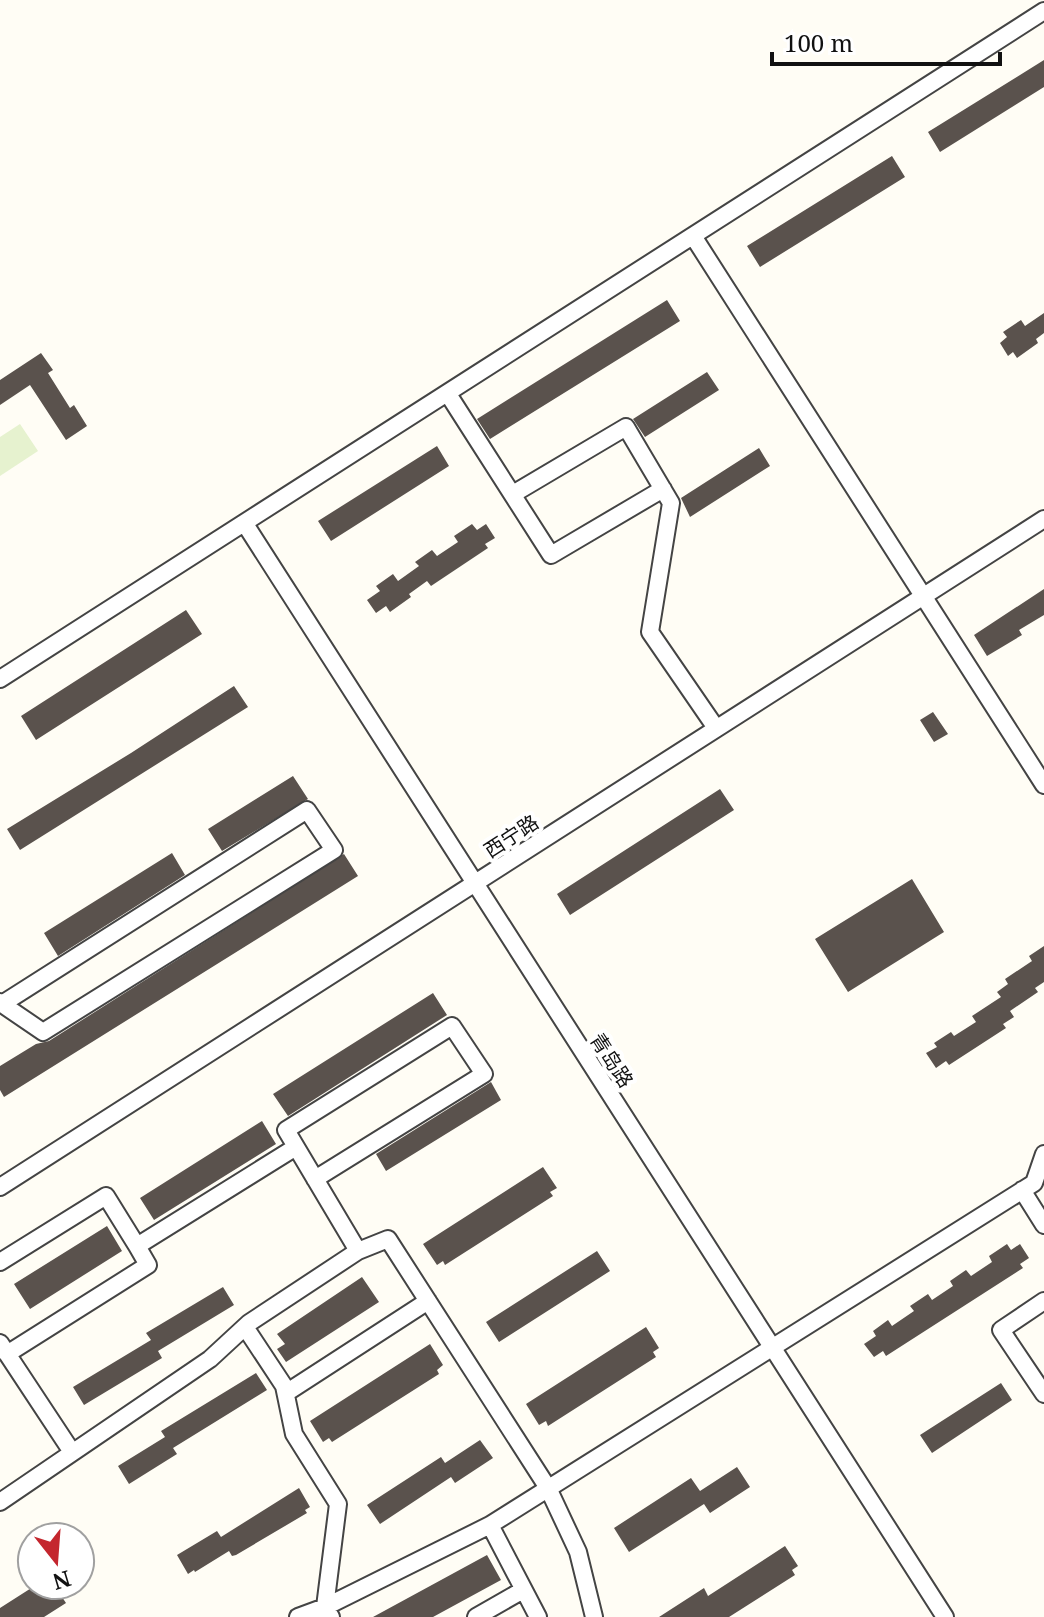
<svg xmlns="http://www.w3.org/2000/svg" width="1044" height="1617" font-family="'Noto Serif','Noto Sans SC',serif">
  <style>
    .pitch { fill: #e6f2cf }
    .building { fill: #5a524d }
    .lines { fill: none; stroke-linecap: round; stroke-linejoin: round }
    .minor-casing { stroke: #444; stroke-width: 20 }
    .minor { stroke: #fff; stroke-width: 16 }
    .labels { text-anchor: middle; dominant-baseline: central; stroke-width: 8; stroke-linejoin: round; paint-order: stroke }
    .street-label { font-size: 20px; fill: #111; stroke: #fff }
  </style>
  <rect width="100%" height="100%" fill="#fffdf5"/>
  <path class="pitch" d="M20,424l18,27 -38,25v-39z"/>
  <path class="building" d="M1044,60v27l-104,65 -12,-20z
    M892,156l13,21 -145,90 -13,-21z
    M667,300l13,21 -190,118 -13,-20z
    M1044,313v20l-8,6 2,4 -21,15 -4,-6 -5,4 -8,-13 7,-6 -4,-5 18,-12 4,6z
    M41,353l12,17 -5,3 22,35 4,-3 13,21 -21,14 -36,-55 -30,20v-25z
    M707,372l12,18 -74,47 -12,-18z
    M437,446l12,20 -118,75 -13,-20z
    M759,448l11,18 -80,51 -9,-19z
    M472,524l5,6 9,-6 9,14 -10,6 3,4 -57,38 -4,-5 -18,13 2,3 -21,15 -4,-6 -10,7 -9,-13 13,-9 -4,-5 17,-12 5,7 21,-15 -4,-4 17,-12 5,6 21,-14 -4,-6z
    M1044,589v26l-25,15 3,5 -35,21 -13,-21z
    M186,610l16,24 -166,106 -15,-24z
    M234,686l14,21 -228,143 -13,-21 124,-76z
    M933,712l15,22 -14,8 -14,-22z
    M293,776l15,23 -86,52 -14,-22z
    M720,789l14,21 -164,105 -13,-21z
    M172,853l13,22 -127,81 -14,-23z
    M344,854l14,22 -354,221 -4,-7v-24l36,-22 13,-3z
    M912,879l32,53 -96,60 -33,-53z
    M1044,946v36l-9,6 3,4 -28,19 4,6 -11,7 3,4 -57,37 -3,-4 -10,7 -10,-15 11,-6 -3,-4 17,-11 3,4 22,-14 -4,-6 29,-19 -4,-5 11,-8 -3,-5 27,-18 7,12 -10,-17z
    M433,993l14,22 -159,101 -15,-22z
    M491,1082l10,18 -115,71 -10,-17z
    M262,1121l14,23 -122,76 -14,-22z
    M543,1167l14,21 -7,4 3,4 -108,69 -2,-4 -6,4 -14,-21z
    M107,1226l15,25 -92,58 -16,-25z
    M1007,1244l4,6 9,-6 9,14 -9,6 3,4 -137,88 -3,-5 -9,6 -10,-13 12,-8 -3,-5 15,-11 4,6 22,-15 -4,-5 18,-12 4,6 21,-14 -3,-5 16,-11 5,6 21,-14 -3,-6z
    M597,1251l13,20 -111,71 -13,-20z
    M362,1277l17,25 -93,60 -9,-13 8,-5 -8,-10z
    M223,1287l11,18 -76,46 4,7 -78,47 -11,-18 78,-47 -5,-7z
    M646,1327l13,21 -6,4 3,5 -108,69 -2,-5 -7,4 -13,-21z
    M430,1344l13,21 -6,5 2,4 -107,68 -3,-4 -6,4 -13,-21z
    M256,1373l11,17 -94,58 4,6 -48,30 -11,-18 47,-29 -4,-6z
    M1001,1383l11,17 -80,53 -12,-18z
    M480,1440l13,18 -38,25 -4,-6 -71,47 -13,-19 74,-48 4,6z
    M737,1467l13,20 -40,26 -6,-9 -75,48 -15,-24 77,-50 9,13z
    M299,1488l11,19 -5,3 2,3 -71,42 -4,1 -3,-5 -34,21 -1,-2 -6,4 -11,-19 40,-24 4,6z
    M785,1546l13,20 -6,4 3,5 -66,42h-70l45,-29 4,8z
    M487,1555l14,25 -68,37h-60z
    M36,1585h18l12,18 -22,14h-44v-9z"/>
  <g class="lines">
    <g class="minor-casing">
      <path id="minor" d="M693,236l351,549
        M448,394l103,161 112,-66
        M513,494l113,-67 45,76 -21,129 66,96
        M245,524l700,1093
        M0,679l1044,-668
        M0,1002l2,2 41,28 291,-182 -27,-40 -305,194
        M315,1179l169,-105 -32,-48 -166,104 72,121
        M0,1187l1044,-668
        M1022,1190l22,35
        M0,1262l106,-66 31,50 159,-99
        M1044,1301l-43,29 43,64
        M245,1327l39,59 10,48 44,70 -13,103 6,10
        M0,1343l72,109
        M7,1354l141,-89 -11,-19
        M286,1393l142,-92
        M0,1502l210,-143 39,-36 109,-72 30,-12 160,249 30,64 16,65
        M490,1525l48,92
        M298,1617l27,-10 165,-82 544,-342 10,-29
        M476,1617l47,-27"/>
    </g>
    <use href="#minor" class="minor"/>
  </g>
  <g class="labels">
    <g class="street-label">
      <text transform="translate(511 836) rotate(-33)">西宁路</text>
      <text transform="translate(612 1060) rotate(57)">青岛路</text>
    </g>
  </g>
  <g transform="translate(56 1561) rotate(163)"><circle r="38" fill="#ffffff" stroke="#a0a0a0" stroke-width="2"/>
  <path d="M0-6L14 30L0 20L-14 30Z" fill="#c4262e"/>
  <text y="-12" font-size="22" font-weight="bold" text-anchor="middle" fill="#111111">N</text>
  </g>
  <path d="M772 52v12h228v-12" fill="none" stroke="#111111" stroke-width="4"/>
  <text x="784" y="52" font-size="24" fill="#111111" stroke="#ffffff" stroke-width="6" paint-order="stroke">100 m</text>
</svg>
